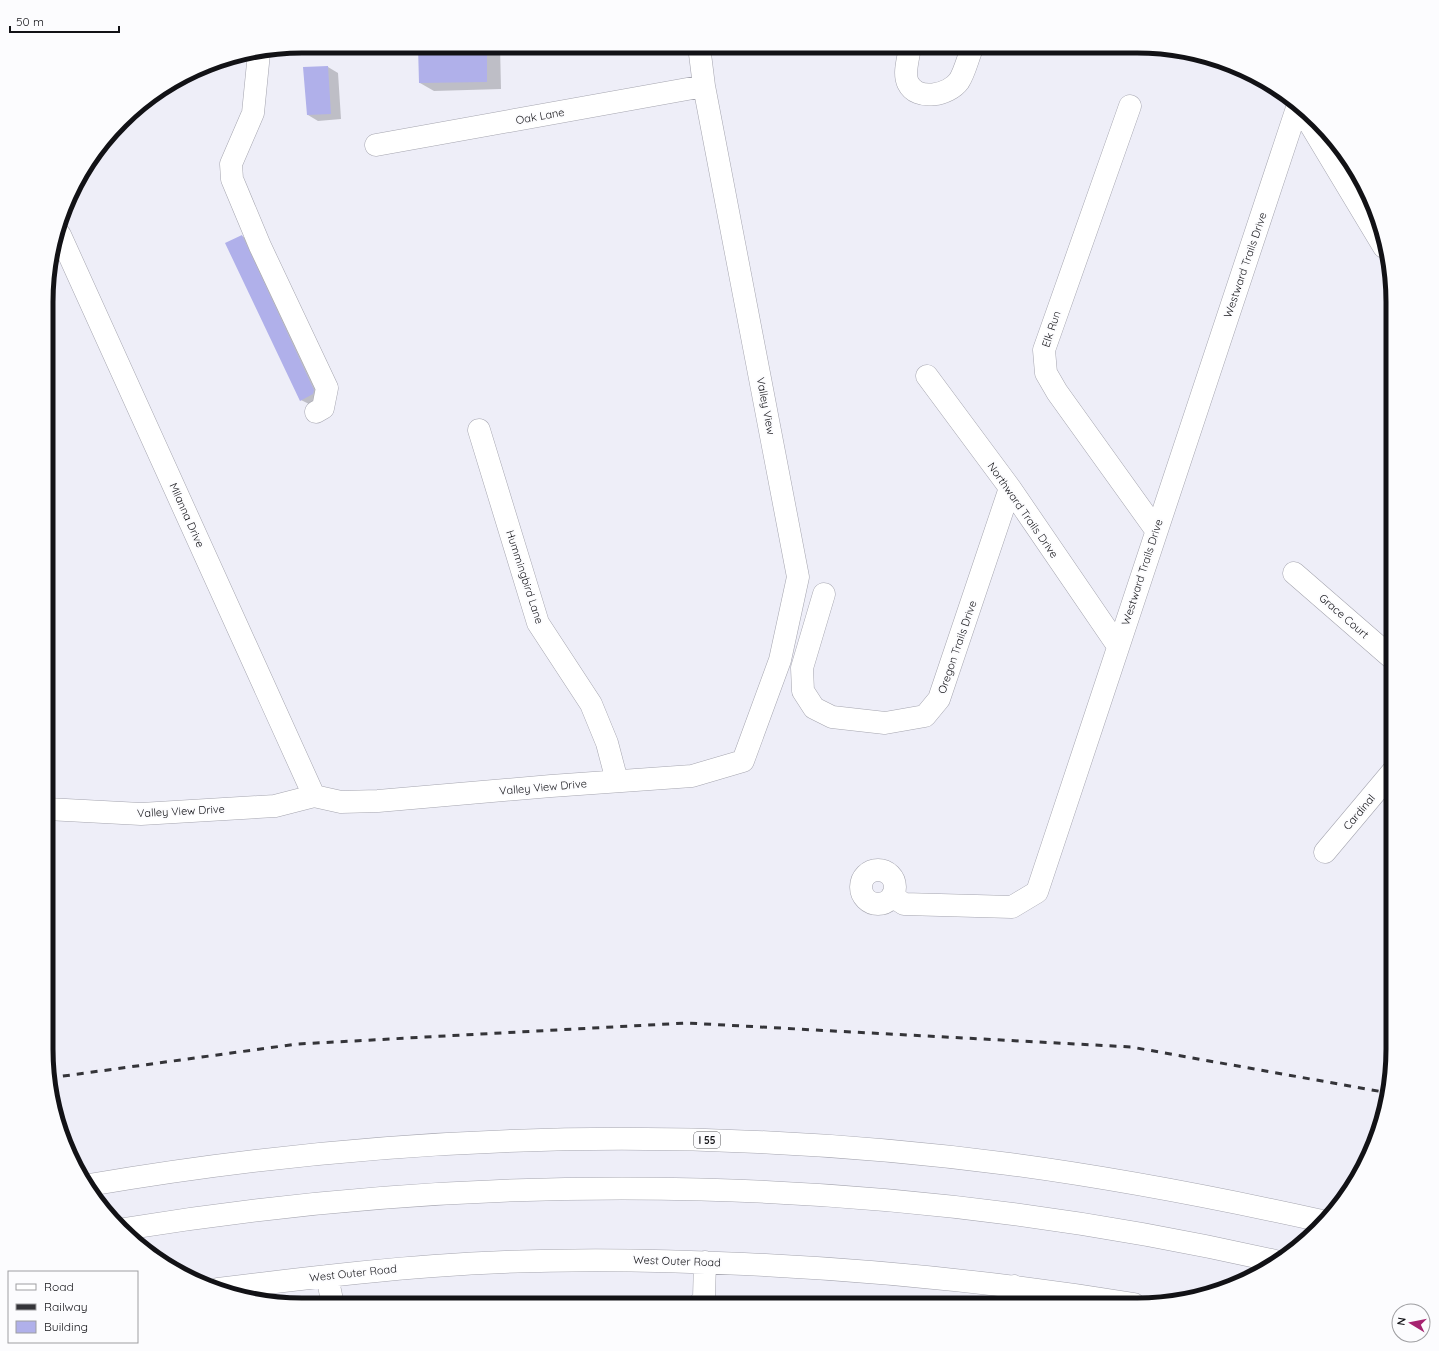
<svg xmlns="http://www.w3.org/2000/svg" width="1439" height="1351" font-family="Quicksand,sans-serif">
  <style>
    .shadow { fill: #0003 }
    .building { fill: #b0b0ea }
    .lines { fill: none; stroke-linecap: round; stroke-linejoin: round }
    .minor-casing { stroke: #a5a5af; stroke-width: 23 }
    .highway-casing { stroke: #a5a5af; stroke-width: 23 }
    .minor { stroke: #fff; stroke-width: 22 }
    .highway { stroke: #fff; stroke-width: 22 }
    .rail { stroke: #343439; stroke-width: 3; stroke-dasharray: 7 7; stroke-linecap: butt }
    .labels { text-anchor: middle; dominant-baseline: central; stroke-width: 3.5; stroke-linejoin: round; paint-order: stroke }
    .shield { fill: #fcfcfe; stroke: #58585c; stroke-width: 1 }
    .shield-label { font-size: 10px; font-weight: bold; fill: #121216 }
    .street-label { font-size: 11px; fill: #121216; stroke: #fcfcfe }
    .rim { fill: none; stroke: #121216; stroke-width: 5 }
  </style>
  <rect width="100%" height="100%" fill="#eeeef8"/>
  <path class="shadow" d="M419,46h81l1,43 -67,2 -14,-8z
    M328,67l10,6 3,46 -23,2 -10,-6z
    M242,236l10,6 71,154 -12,9 -10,-5z"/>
  <path class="building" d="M418,46h69v36l-68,1z
    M328,66l3,48 -24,1 -4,-48z
    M242,235l72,155 -1,4 -13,7 -75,-158z"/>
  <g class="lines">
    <g class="minor-casing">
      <path id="minor" d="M910,46c-1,11 -7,27 -2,37 9,19 41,12 51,-2 6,-9 9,-24 14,-35
        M259,53l-6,60 -22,51 1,15 28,67 67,142 -4,20 -7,4
        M1130,106l-86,244 2,23 11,19 99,138
        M1304,114l80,133
        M376,145l328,-59
        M60,235l254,561
        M927,376l83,112 108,158
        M479,430l59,193 53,81 16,39 10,38
        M1294,573l99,86
        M824,594l-22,74 1,23 11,17 18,9 53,6 40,-7 14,-17 71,-211
        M314,796l27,6 37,-1 173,-15 141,-10 51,-15 37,-101 18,-83 -94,-491 -5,-40
        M47,809l94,5 134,-8 39,-10
        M1325,852l68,-81
        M861 887a17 17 0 1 1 34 0a17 17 0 1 1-34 0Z
        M892,896l12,8 108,3 25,-15 260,-784
        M327,1276l6,29
        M218,1289c72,-9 144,-18 216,-23 103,-8 207,-7 310,-2 131,6 261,19 390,40
        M699,1305l5,-7 1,-36
        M1012,1305l2,-19"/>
    </g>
    <g class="highway-casing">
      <path id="highway" d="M89,1185c303,-52 614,-61 920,-21 105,14 209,34 313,57
        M124,1229c381,-62 774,-54 1151,32"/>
    </g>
    <use href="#minor" class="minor"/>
    <use href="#highway" class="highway"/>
    <path class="rail" d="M49,1078l248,-34 389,-21 445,24 258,46"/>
  </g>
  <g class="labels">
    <rect class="shield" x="694" y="1132" width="26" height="16" rx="3"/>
    <g class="shield-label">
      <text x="707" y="1140">I 55</text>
    </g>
    <g class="street-label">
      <text transform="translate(540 116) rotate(-10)">Oak Lane</text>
      <text transform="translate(1245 265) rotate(-71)">Westward Trails Drive</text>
      <text transform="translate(1051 329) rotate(-72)">Elk Run</text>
      <text transform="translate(766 406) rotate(79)">Valley View</text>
      <text transform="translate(1023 510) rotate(55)">Northward Trails Drive</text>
      <text transform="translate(187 515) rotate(66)">Milanna Drive</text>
      <text transform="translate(1142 572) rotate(-72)">Westward Trails Drive</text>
      <text transform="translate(525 577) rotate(72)">Hummingbird Lane</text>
      <text transform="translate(1344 616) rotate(41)">Grace Court</text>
      <text transform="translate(957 647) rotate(-71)">Oregon Trails Drive</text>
      <text transform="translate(543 787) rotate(-5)">Valley View Drive</text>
      <text transform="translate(181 811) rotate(-3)">Valley View Drive</text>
      <text transform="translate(1359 812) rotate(-50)">Cardinal</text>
      <text transform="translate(677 1261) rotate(2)">West Outer Road</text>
      <text transform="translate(353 1273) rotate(-6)">West Outer Road</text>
    </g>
  </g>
  <path d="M0 0H1439V1351H0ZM302 53H1137A249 249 0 0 1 1386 302V1049A249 249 0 0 1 1137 1298H302A249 249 0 0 1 53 1049V302A249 249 0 0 1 302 53Z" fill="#fcfcfe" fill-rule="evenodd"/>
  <path class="rim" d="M302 53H1137A249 249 0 0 1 1386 302V1049A249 249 0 0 1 1137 1298H302A249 249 0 0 1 53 1049V302A249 249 0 0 1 302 53Z"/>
  <rect x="8" y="1271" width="130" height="72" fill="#fcfcfe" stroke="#9e9ea1"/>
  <rect x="16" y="1284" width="20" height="6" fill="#ffffff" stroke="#9e9ea1"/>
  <text x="44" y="1291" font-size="12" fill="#121216">Road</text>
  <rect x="16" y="1304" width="20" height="6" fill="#343439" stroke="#9e9ea1"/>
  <text x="44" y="1311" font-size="12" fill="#121216">Railway</text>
  <rect x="16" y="1321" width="20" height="12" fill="#b0b0ea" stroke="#9e9ea1"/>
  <text x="44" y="1331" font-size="12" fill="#121216">Building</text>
  <g transform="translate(1411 1323) rotate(280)"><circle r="19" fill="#fcfcfe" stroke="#9e9ea1"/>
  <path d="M0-3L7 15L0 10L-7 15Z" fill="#a62370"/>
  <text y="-6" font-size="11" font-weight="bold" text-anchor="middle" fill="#121216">N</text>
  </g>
  <path d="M10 26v6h109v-6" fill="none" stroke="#121216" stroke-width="2"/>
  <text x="16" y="26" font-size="12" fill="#121216" stroke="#fcfcfe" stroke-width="3" paint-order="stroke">50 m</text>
</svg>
